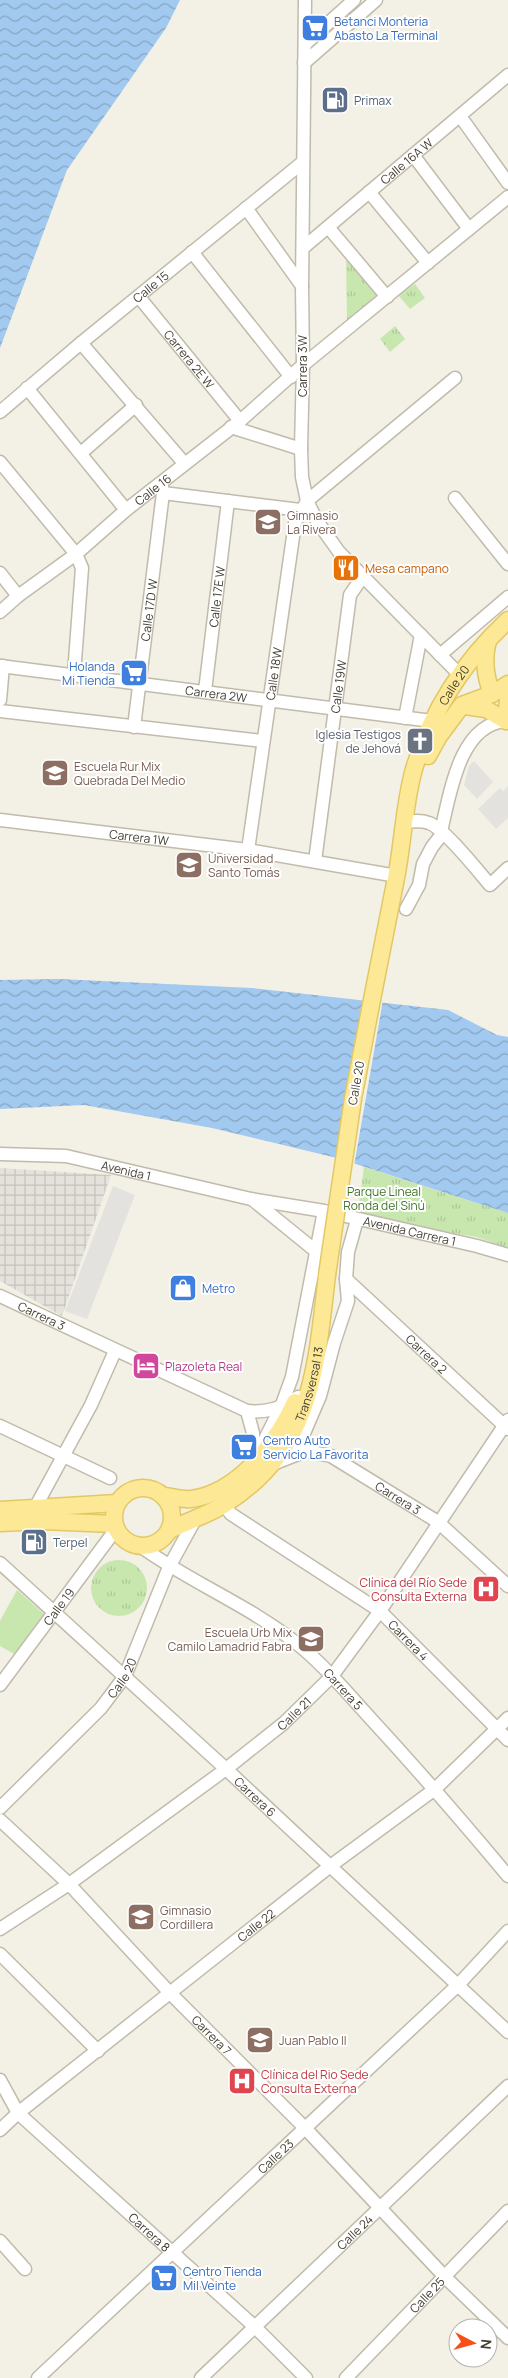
<svg xmlns="http://www.w3.org/2000/svg" width="508" height="2378" font-family="Manrope,sans-serif">
  <style>
    .industrial { fill: url(#industrial-grid) }
    .grass { fill: #c8e7af }
    .park { fill: url(#park-tufts) }
    .parking { fill: #e4e2de }
    .water { fill: url(#water-waves) }
    .pier { fill: #f3f0e6 }
    .lines { fill: none; stroke-linecap: round; stroke-linejoin: round }
    .minor-casing { stroke: #c1bbab; stroke-width: 15 }
    .major-casing { stroke: #e2c865; stroke-width: 19 }
    .minor { stroke: #fff; stroke-width: 12 }
    .major { stroke: #fde995; stroke-width: 16 }
    .major-bridge-casing { stroke: #e2c865; stroke-width: 19; stroke-linecap: butt }
    .major-bridge { stroke: #fde995; stroke-width: 16 }
    .labels { text-anchor: middle; dominant-baseline: central; stroke-width: 4; stroke-linejoin: round; paint-order: stroke }
    .shop-label { font-size: 12px; fill: #366cbe; stroke: #fff; text-anchor: start }
    .service-label { font-size: 12px; fill: #4e5e75; stroke: #fff; text-anchor: start }
    .street-label { font-size: 12px; fill: #454035; stroke: #fff }
    .education-label { font-size: 12px; fill: #785e54; stroke: #fff; text-anchor: start }
    .food-label { font-size: 12px; fill: #c56008; stroke: #fff; text-anchor: start }
    .worship-label { font-size: 12px; fill: #5b616d; stroke: #fff; text-anchor: end }
    .park-label { font-size: 12px; fill: #3f7629; stroke: #fff }
    .hotel-label { font-size: 12px; fill: #b23c85; stroke: #fff; text-anchor: start }
    .health-label { font-size: 12px; fill: #be3a42; stroke: #fff; text-anchor: end }
  </style>
  <defs>
    <pattern id="industrial-grid" width="8" height="8" patternUnits="userSpaceOnUse" patternTransform="scale(1.25)"><rect width="8" height="8" fill="#e5e1db"/><path d="M0 4h8M4 0v8" fill="none" stroke="#c6c2bd"/></pattern>
    <pattern id="park-tufts" width="24" height="20" patternUnits="userSpaceOnUse" patternTransform="scale(1.25)"><rect width="24" height="20" fill="#c8e7af"/><path d="M3 7l-1-3M5 7V3M7 7l1-3M15 17l-1-3M17 17v-4M19 17l1-3" fill="none" stroke="#adc797"/></pattern>
    <pattern id="water-waves" width="16" height="10" patternUnits="userSpaceOnUse" patternTransform="scale(1.25)"><rect width="16" height="10" fill="#a2c9ef"/><path d="M0 5q4-4 8 0t8 0" fill="none" stroke="#86a5c2"/></pattern>
  </defs>
  <rect width="100%" height="100%" fill="#f3f0e6"/>
  <path class="industrial" d="M0,1168l111,7 -49,141 -62,-35z"/>
  <path class="grass" d="M17,1590l28,25 -31,39 -14,-8v-25z"/>
  <path class="park" d="M346,256l32,40 -31,28z
    M415,284l10,14 -15,11 -12,-14z
    M395,326l10,13 -15,13 -10,-13z
    M364,1167l144,46v35l-31,-11 -120,-20z
    M91 1588a28 28 0 1 1 56 0a28 28 0 1 1-56 0Z"/>
  <path class="parking" d="M474,761l19,21 -16,17 -13,-14 5,-19z
    M508,786v32l-12,11 -18,-20 22,-21 3,3z
    M113,1186l22,9 -48,124 -22,-8z"/>
  <path class="water" d="M0,0h180l-14,28 -99,142 -67,178z
    M59,979l193,9 196,22 49,25 11,2v176l-171,-55 -125,-30 -128,-23 -84,4v-129z"/>
  <path class="pier" d="M366,999l17,1 -29,166 -16,-5z"/>
  <g class="lines">
    <g class="minor-casing">
      <g id="minor">
        <path d="M305,0l-3,286 1,79 -2,84 1,28 5,24 10,20 22,31 120,122"/>
        <path d="M305,44l49,-44"/>
        <path d="M304,63l72,-63"/>
        <path d="M460,116l48,67"/>
        <path d="M413,155l56,74"/>
        <path d="M369,192l59,71"/>
        <path d="M246,208l56,78"/>
        <path d="M328,227l59,70"/>
        <path id="s1" d="M303,248l205,-173"/>
        <path d="M192,252l99,125"/>
        <path id="s2" d="M139,297l101,124"/>
        <path d="M81,343l103,120"/>
        <path d="M27,388l99,122"/>
        <path id="s3" d="M0,412l81,-69 222,-181"/>
        <path d="M231,427l70,22"/>
        <path d="M81,453l55,-48"/>
        <path d="M0,462l76,92 6,14 -8,106"/>
        <path d="M162,486l1,7 137,17"/>
        <path d="M455,498l53,66"/>
        <path d="M0,573l18,23"/>
        <path id="s4" d="M0,612l18,-16 58,-42 50,-44 114,-89 63,-56 205,-168"/>
        <path d="M440,655l68,-58"/>
        <path id="s5" d="M0,666l432,55"/>
        <path id="s6" d="M205,691l23,-190"/>
        <path d="M0,700l3,-34"/>
        <path d="M0,711l263,30"/>
        <path d="M405,718l16,-83"/>
        <path id="s7" d="M134,727l29,-234"/>
        <path id="s8" d="M0,820l248,30 149,26"/>
        <path d="M405,822c8,-1 16,-2 24,1 15,5 49,48 61,62l18,-17"/>
        <path d="M441,831c9,-36 18,-107 65,-110"/>
        <path id="s9" d="M248,850l47,-327 12,-22 148,-123"/>
        <path id="s10" d="M315,861l35,-266 13,-19"/>
        <path d="M406,909l13,-24 4,-21 9,-17 11,-14"/>
        <path id="s11" d="M0,1154l66,2 185,43 73,12 153,35 31,9"/>
        <path d="M253,1200l64,52"/>
        <path id="s12" d="M346,1279l162,150"/>
        <path id="s13" d="M0,1296l247,115c20,2 35,-3 51,-14"/>
        <path d="M247,1411l6,22v24"/>
        <path d="M0,1426l110,52"/>
        <path d="M260,1449l21,-42 11,-30 32,-166"/>
        <path d="M285,1456l17,-18 18,-42 14,-53 14,-42 -2,-22 2,-27 9,-32"/>
        <path id="s14" d="M273,1464l33,-13 25,5 107,66 70,64"/>
        <path id="s15" d="M224,1505l7,9 149,97 128,129"/>
        <path d="M36,1506l55,-101 24,-54"/>
        <path id="s16" d="M140,1546c51,37 111,60 160,100 26,21 48,48 71,73 47,51 92,103 137,157"/>
        <path id="s17" d="M0,1563l226,206 282,263"/>
        <path id="s18" d="M0,1685l116,-156"/>
        <path id="s19" d="M0,1808l101,-100 24,-32 44,-109 28,-51"/>
        <path id="s20" d="M0,1820l69,64 101,109 135,135 140,149 63,61"/>
        <path id="s21" d="M0,1929l69,-45 157,-115 58,-46 48,-47 48,-65 128,-191"/>
        <path d="M0,1954l98,97"/>
        <path id="s22" d="M0,2080l18,33 237,214 51,51"/>
        <path id="s23" d="M0,2130l18,-17 311,-246 106,-78 73,-71"/>
        <path d="M0,2241l25,28"/>
        <path id="s24" d="M38,2378l420,-393 50,-54"/>
        <path id="s25" d="M201,2378l307,-292"/>
        <path id="s26" d="M346,2378l162,-167"/>
      </g>
    </g>
    <g class="major-casing">
      <g id="major">
        <path d="M488,641c-5,18 -3,35 4,53"/>
        <path d="M465,706l21,3 20,12"/>
        <path d="M506,721l2,-22"/>
        <path d="M428,756l11,-20 23,-31 30,-11 16,-10"/>
        <path id="s27" d="M353,1099c14,-74 28,-147 43,-221 7,-35 8,-74 18,-109 17,-57 50,-108 94,-149"/>
        <circle cx="143" cy="1517" r="29"/>
        <path d="M164,1496c9,1 19,4 27,3 47,-6 86,-57 104,-97"/>
        <path d="M0,1510l117,-7"/>
        <path d="M0,1523l43,-2 71,3"/>
        <path id="s28" d="M170,1530c17,-9 38,-15 55,-26 88,-55 91,-136 102,-229"/>
      </g>
    </g>
    <use href="#minor" class="minor"/>
    <use href="#major" class="major"/>
    <g class="major-bridge-casing">
      <path id="major-bridge" d="M327,1275l26,-176"/>
    </g>
    <use href="#major-bridge" class="major-bridge"/>
  </g>
  <defs>
    <g id="supermarket-square" transform="scale(1.4375)"><rect x="-9" y="-9" width="18" height="18" rx="4" fill="#3f7fe0" stroke="#fff"/><path d="M-6-5.5h2.5l.6 2H6L4.5 2H-2.5L-4.4-4H-6ZM-1.5 3.2a1.3 1.3 0 1 0 .1 0ZM3 3.2a1.3 1.3 0 1 0 .1 0Z" fill="#fff"/></g>
    <g id="fuel-square" transform="scale(1.4375)"><rect x="-9" y="-9" width="18" height="18" rx="4" fill="#5c6f8a" stroke="#fff"/><path d="M-5.5-6h7V0h2V4h1.3V-2.5L3-4.5l.8-.8L6-3V5H2.5V1h-1V6h-7ZM-4.2-4.7v3.2H.2V-4.7Z" fill="#fff"/></g>
    <g id="school-square" transform="scale(1.4375)"><rect x="-9" y="-9" width="18" height="18" rx="4" fill="#8d6e63" stroke="#fff"/><path d="M0-5L7-2L0 1L-7-2ZM-4 1L0 2.5L4 1V4Q0 6-4 4Z" fill="#fff"/></g>
    <g id="restaurant-square" transform="scale(1.4375)"><rect x="-9" y="-9" width="18" height="18" rx="4" fill="#e8710a" stroke="#fff"/><path d="M-5-6h1v4h1v-4h1v4h1v-4h1v5L-1.5 .5V6h-2V.5L-5-1ZM5-6V6H3V1.5H1.5Q1.5-4 5-6Z" fill="#fff"/></g>
    <g id="church-square" transform="scale(1.4375)"><rect x="-9" y="-9" width="18" height="18" rx="4" fill="#6b7280" stroke="#fff"/><path d="M-1.2-6h2.4v3.5h3.3v2.4h-3.3V6h-2.4V-.1h-3.3v-2.4h3.3Z" fill="#fff"/></g>
    <g id="shop-square" transform="scale(1.4375)"><rect x="-9" y="-9" width="18" height="18" rx="4" fill="#3f7fe0" stroke="#fff"/><path d="M-5-2.5h2.3a2.7 3.5 0 0 1 5.4 0H5L5.5 6h-11ZM-1.5-2.5h3a1.5 2.3 0 0 0-3 0Z" fill="#fff"/></g>
    <g id="hotel-square" transform="scale(1.4375)"><rect x="-9" y="-9" width="18" height="18" rx="4" fill="#d1479c" stroke="#fff"/><path d="M-6-4.5h1.5V1H6V5H4.5V3h-9V5H-6ZM-4 0a1.8 1.8 0 1 1 3.6 0ZM.5 0V-2.5h3Q6-2.5 6 0Z" fill="#fff"/></g>
    <g id="hospital-square" transform="scale(1.4375)"><rect x="-9" y="-9" width="18" height="18" rx="4" fill="#e0444e" stroke="#fff"/><path d="M-5-5h3v3.5h4V-5h3V5h-3V1.5h-4V5h-3Z" fill="#fff"/></g>
  </defs>
  <g fill-rule="evenodd">
    <use href="#supermarket-square" x="315" y="28"/>
    <use href="#fuel-square" x="335" y="100"/>
    <use href="#school-square" x="268" y="522"/>
    <use href="#restaurant-square" x="346" y="568"/>
    <use href="#supermarket-square" x="134" y="673"/>
    <use href="#church-square" x="420" y="741"/>
    <use href="#school-square" x="55" y="773"/>
    <use href="#school-square" x="189" y="865"/>
    <use href="#shop-square" x="183" y="1288"/>
    <use href="#hotel-square" x="146" y="1366"/>
    <use href="#supermarket-square" x="244" y="1447"/>
    <use href="#fuel-square" x="34" y="1542"/>
    <use href="#hospital-square" x="486" y="1589"/>
    <use href="#school-square" x="311" y="1639"/>
    <use href="#school-square" x="141" y="1917"/>
    <use href="#school-square" x="260" y="2040"/>
    <use href="#hospital-square" x="242" y="2081"/>
    <use href="#supermarket-square" x="164" y="2278"/>
  </g>
  <g class="labels">
    <g class="shop-label">
      <text x="334" y="21">Betanci Monteria<tspan x="334" dy="14">Abasto La Terminal</tspan></text>
      <text x="115" y="666" text-anchor="end">Holanda<tspan x="115" dy="14">Mi Tienda</tspan></text>
      <text x="202" y="1288">Metro</text>
      <text x="263" y="1440">Centro Auto<tspan x="263" dy="14">Servicio La Favorita</tspan></text>
      <text x="183" y="2271">Centro Tienda<tspan x="183" dy="14">Mil Veinte</tspan></text>
    </g>
    <g class="service-label">
      <text x="354" y="100">Primax</text>
      <text x="53" y="1542">Terpel</text>
    </g>
    <g class="street-label">
      <text stroke="none"><textPath href="#s1" startOffset="135">Calle 16A W</textPath></text>
      <text stroke="none"><textPath href="#s3" startOffset="196">Calle 15</textPath></text>
      <text stroke="none"><textPath href="#s2" startOffset="80">Carrera 2E W</textPath></text>
      <text transform="translate(302 366) rotate(-90)">Carrera 3W</text>
      <text stroke="none"><textPath href="#s4" startOffset="196">Calle 16</textPath></text>
      <text stroke="none"><textPath href="#s6" startOffset="95">Calle 17E W</textPath></text>
      <text stroke="none"><textPath href="#s7" startOffset="118">Calle 17D W</textPath></text>
      <text stroke="none"><textPath href="#s9" startOffset="178">Calle 18W</textPath></text>
      <text stroke="none"><textPath href="#s27" startOffset="429">Calle 20</textPath></text>
      <text stroke="none"><textPath href="#s10" startOffset="176">Calle 19W</textPath></text>
      <text stroke="none"><textPath href="#s5" startOffset="218">Carrera 2W</textPath></text>
      <text stroke="none"><textPath href="#s8" startOffset="140">Carrera 1W</textPath></text>
      <text transform="translate(356 1083) rotate(-80)">Calle 20</text>
      <text stroke="none"><textPath href="#s11" startOffset="128">Avenida 1</textPath></text>
      <text stroke="none"><textPath href="#s11" startOffset="418">Avenida Carrera 1</textPath></text>
      <text stroke="none"><textPath href="#s13" startOffset="46">Carrera 3</textPath></text>
      <text stroke="none"><textPath href="#s12" startOffset="110">Carrera 2</textPath></text>
      <text stroke="none"><textPath href="#s28" startOffset="212">Transversal 13</textPath></text>
      <text stroke="none"><textPath href="#s14" startOffset="140">Carrera 3</textPath></text>
      <text stroke="none"><textPath href="#s18" startOffset="98">Calle 19</textPath></text>
      <text stroke="none"><textPath href="#s15" startOffset="230">Carrera 4</textPath></text>
      <text stroke="none"><textPath href="#s19" startOffset="179">Calle 20</textPath></text>
      <text stroke="none"><textPath href="#s16" startOffset="250">Carrera 5</textPath></text>
      <text stroke="none"><textPath href="#s21" startOffset="365">Calle 21</textPath></text>
      <text stroke="none"><textPath href="#s17" startOffset="346">Carrera 6</textPath></text>
      <text stroke="none"><textPath href="#s23" startOffset="328">Calle 22</textPath></text>
      <text stroke="none"><textPath href="#s20" startOffset="302">Carrera 7</textPath></text>
      <text stroke="none"><textPath href="#s24" startOffset="325">Calle 23</textPath></text>
      <text stroke="none"><textPath href="#s22" startOffset="215">Carrera 8</textPath></text>
      <text stroke="none"><textPath href="#s25" startOffset="212">Calle 24</textPath></text>
      <text stroke="none"><textPath href="#s26" startOffset="116">Calle 25</textPath></text>
    </g>
    <g class="education-label">
      <text x="287" y="515">Gimnasio<tspan x="287" dy="14">La Rivera</tspan></text>
      <text x="74" y="766">Escuela Rur Mix<tspan x="74" dy="14">Quebrada Del Medio</tspan></text>
      <text x="208" y="858">Universidad<tspan x="208" dy="14">Santo Tomás</tspan></text>
      <text x="292" y="1632" text-anchor="end">Escuela Urb Mix<tspan x="292" dy="14">Camilo Lamadrid Fabra</tspan></text>
      <text x="160" y="1910">Gimnasio<tspan x="160" dy="14">Cordillera</tspan></text>
      <text x="279" y="2040">Juan Pablo II</text>
    </g>
    <g class="food-label">
      <text x="365" y="568">Mesa campano</text>
    </g>
    <g class="worship-label">
      <text x="401" y="734">Iglesia Testigos<tspan x="401" dy="14">de Jehová</tspan></text>
    </g>
    <g class="park-label">
      <text x="384" y="1191">Parque Lineal<tspan x="384" dy="14">Ronda del Sinú</tspan></text>
    </g>
    <g class="hotel-label">
      <text x="165" y="1366">Plazoleta Real</text>
    </g>
    <g class="health-label">
      <text x="467" y="1582">Clínica del Río Sede<tspan x="467" dy="14">Consulta Externa</tspan></text>
      <text x="261" y="2074" text-anchor="start">Clínica del Rio Sede<tspan x="261" dy="14">Consulta Externa</tspan></text>
    </g>
  </g>
  <g transform="translate(473 2343) rotate(96)"><circle r="24" fill="#ffffff" stroke="#b5b3ae"/>
  <path d="M0-4L9 19L0 12L-9 19Z" fill="#f74f18"/>
  <text y="-8" font-size="14" font-weight="bold" text-anchor="middle" fill="#454035">N</text>
  </g>
</svg>
